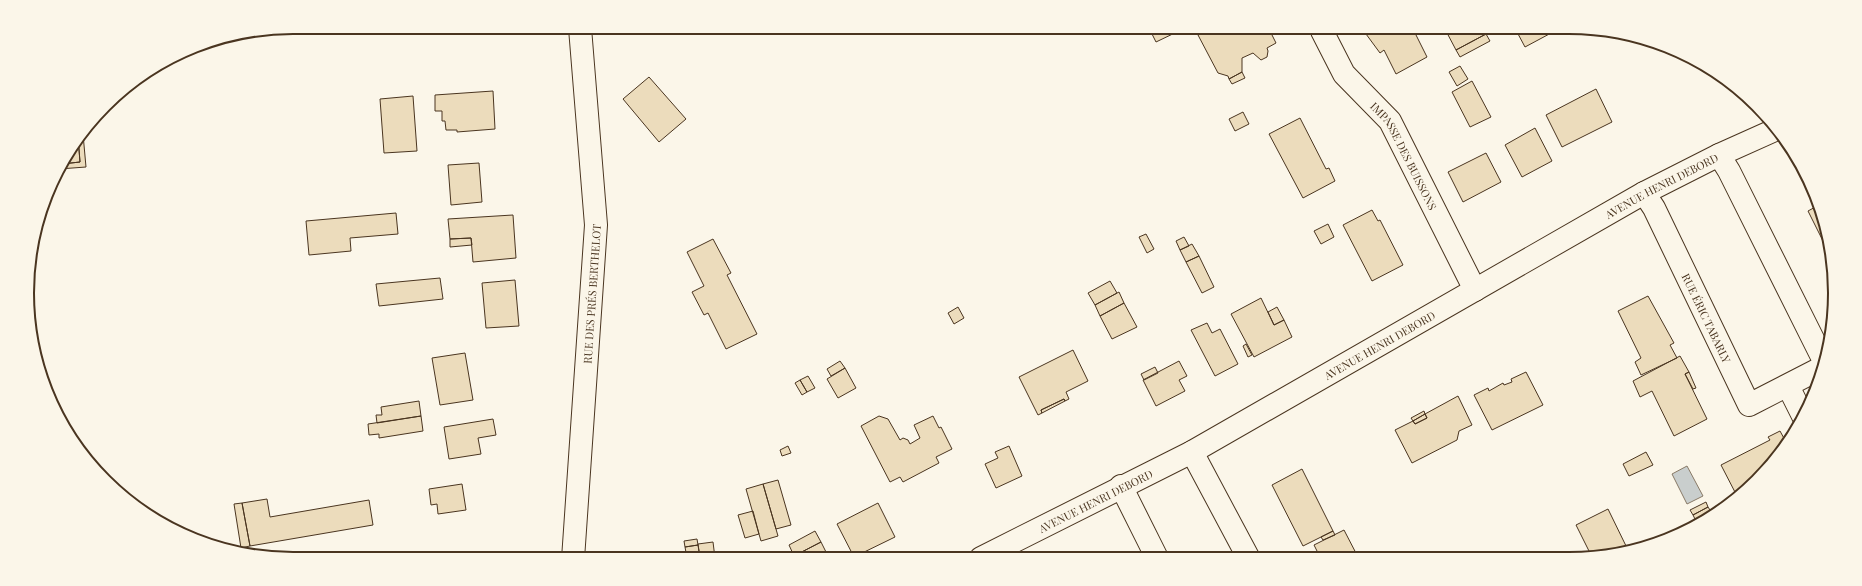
<svg xmlns="http://www.w3.org/2000/svg" width="1862" height="586" font-family="'Playfair Display',serif">
  <style>
    .water { fill: #c9cecd; stroke: #887966 }
    .building { fill: #ecdcbc; stroke: #4a3520 }
    .lines { fill: none; stroke-linecap: round; stroke-linejoin: round }
    .minor-casing { stroke: #4a3520; stroke-width: 24 }
    .tertiary-casing { stroke: #4a3520; stroke-width: 24 }
    .minor { stroke: #fbf6e9; stroke-width: 22 }
    .tertiary { stroke: #fbf6e9; stroke-width: 22 }
    .labels { text-anchor: middle; dominant-baseline: central; stroke-width: 3; stroke-linejoin: round; paint-order: stroke }
    .street-label { font-size: 11px; fill: #4a3520; stroke: #fbf6e9 }
    .rim { fill: none; stroke: #4a3520; stroke-width: 2 }
  </style>
  <rect width="100%" height="100%" fill="#fbf6e9"/>
  <path class="water" d="M1687,466l16,30 -16,8 -15,-30z"/>
  <path class="building" d="M347,27h11v2l-11,1z
    M1150,30h31l-25,12z
    M1206,31h64l6,12 -9,5 1,3 -1,6 -6,3 -8,-7 -11,5v14l-13,7 -1,-3 -10,-3 -20,-38z
    M1367,31h47l13,26 -31,17 -12,-24 -4,3 -14,-19z
    M1446,31l39,1 1,2 -30,16z
    M1517,32h36l-28,15z
    M1486,34l4,7 -30,16 -4,-7z
    M1460,66l8,13 -11,7 -8,-14z
    M1242,72l3,6 -13,6 -3,-5z
    M649,77l37,42 -27,23 -36,-43z
    M1472,81l19,36 -21,10 -18,-35z
    M1596,89l16,33 -50,25 -16,-32z
    M493,91l2,38 -38,3v-2h-11l-1,-9h-3v-10h-7v-16z
    M413,96l4,55 -33,2 -4,-54z
    M1243,112l6,12 -14,7 -6,-12z
    M1300,118l26,51 3,-1 6,13 -32,17 -34,-64z
    M1535,128l17,33 -30,16 -17,-32z
    M80,134h3l3,33 -27,2 3,-5 18,-2 -2,-25z
    M78,137l2,25 -18,2z
    M1486,153l15,29 -38,20 -15,-30z
    M479,163l3,39 -31,3 -3,-40z
    M1819,205l11,36 1,16 -23,-46z
    M1372,210l6,11 2,-1 23,45 -31,16 -29,-56z
    M396,213l2,21 -48,4 1,13 -42,4 -3,-34z
    M513,215l3,43 -43,4 -2,-24 -21,1 -2,-20z
    M1328,224l6,13 -13,7 -7,-13z
    M1146,234l8,15 -7,4 -8,-16z
    M1184,237l5,9 -9,4 -4,-9z
    M471,238l1,7 -22,2v-8z
    M713,239l18,34 -4,2 30,59 -31,15 -18,-36 -4,2 -12,-23 12,-6 -17,-34z
    M1192,244l7,12 -13,6 -6,-12z
    M1199,256l15,31 -12,6 -16,-31z
    M440,278l3,21 -64,7 -3,-22z
    M515,280l4,46 -33,2 -4,-45z
    M1110,281l7,12 -22,12 -7,-12z
    M1119,292l5,11 -24,13 -5,-11z
    M1648,296l26,47 -4,2 7,13 -36,17 -6,-13 6,-4 -23,-47z
    M1261,298l13,27 10,-5 8,17 -38,20 -23,-43z
    M1124,303l13,24 -25,12 -12,-23z
    M958,307l6,11 -10,6 -6,-11z
    M1277,307l7,13 -10,5 -6,-13z
    M1207,323l5,10 8,-4 18,35 -23,12 -24,-46z
    M1246,344l6,11 -4,2 -5,-11z
    M1073,350l15,31 -22,11 3,7 -4,2 -1,-2 -23,11 1,3 -4,2 -19,-38z
    M465,353l8,47 -33,5 -8,-47z
    M1680,356l9,16 -4,2 22,45 -33,17 -22,-45 -12,6 -7,-16z
    M840,361l5,7 -14,8 -4,-7z
    M1179,361l8,15 -8,4 6,11 -29,15 -13,-26z
    M1155,367l3,6 -14,7 -3,-6z
    M845,368l11,20 -18,10 -11,-19z
    M1526,372l17,33 -51,25 -18,-35 14,-7 1,3 14,-8 1,2 8,-3 -1,-3z
    M1689,372l7,16 -3,1 -8,-15z
    M808,376l7,12 -8,4 -7,-12z
    M800,380l7,12 -5,3 -7,-12z
    M1458,396l14,29 -13,6 -2,9 -45,23 -17,-33 18,-9 2,3 12,-6 -2,-4z
    M1064,399l1,2 -23,12 -1,-3z
    M419,401l2,15 -44,7 -1,-8h6l-1,-8z
    M1424,411l1,3 -12,7 -2,-3z
    M1425,414l2,4 -12,6 -2,-3z
    M421,416l2,15 -44,7v-4l-10,1 -1,-11z
    M879,416l9,3 12,21 3,-2 5,2 2,4 10,-6 -6,-13 19,-9 6,12 2,-1 11,22 -16,8 3,6 -36,19 -3,-5 -10,5 -29,-56z
    M493,419l3,16 -18,3 3,16 -32,5 -5,-32z
    M1780,431l6,11 -40,49 -9,5 -16,-31 49,-25 -2,-3z
    M788,446l3,7 -9,3 -2,-6z
    M1009,446l13,30 -26,12 -11,-24 13,-6 -3,-6z
    M1646,452l7,13 -24,11 -6,-12z
    M1302,469l31,62 -30,15 -31,-61z
    M778,480l13,45 -15,4 -13,-45z
    M462,484l4,26 -28,4 -1,-10 -6,1 -2,-16z
    M763,484l15,52 -17,5 -15,-52z
    M267,499l3,18 99,-17 4,25 -123,21 -8,-43z
    M1706,502l2,5 -15,8 -3,-5z
    M242,503l8,43 -9,2 -7,-44z
    M878,503l17,34 -41,20 -17,-33z
    M1708,507l4,6 -15,10 -4,-8z
    M1608,509l20,41 -25,7h-11l-16,-32z
    M753,511l6,23 -14,4 -7,-23z
    M1344,530l14,27h-38l-6,-12z
    M815,531l6,11 -27,14 -5,-11z
    M1333,531l2,4 -12,5 -2,-3z
    M697,539l1,6 -13,2 -1,-6z
    M713,542l2,16h-15l-2,-14z
    M821,542l8,16h-40l5,-2z
    M698,545l2,13h-13l-2,-11z
    M239,548l1,6 -11,-4z"/>
  <g class="lines">
    <g class="minor-casing">
      <g id="minor">
        <path id="s1" d="M1322,31l22,43 46,47 85,169"/>
        <path d="M1719,155l10,16 95,190"/>
        <path id="s2" d="M1644,193l10,15 95,197 72,-37"/>
        <path d="M1788,386l15,30"/>
        <path d="M1192,452l56,105"/>
        <path d="M1121,486l36,72"/>
        <path id="s3" d="M573,559l23,-334 -16,-197"/>
      </g>
    </g>
    <g class="tertiary-casing">
      <g id="tertiary">
        <path id="s4" d="M981,558l211,-106 452,-259 75,-38 58,-26"/>
      </g>
    </g>
    <use href="#minor" class="minor"/>
    <use href="#tertiary" class="tertiary"/>
  </g>
  <g class="labels">
    <g class="street-label">
      <text stroke="none"><textPath href="#s1" startOffset="151">IMPASSE DES BUISSONS</textPath></text>
      <text stroke="none"><textPath href="#s4" startOffset="776">AVENUE HENRI DEBORD</textPath></text>
      <text stroke="none"><textPath href="#s3" startOffset="266">RUE DES PRÉS BERTHELOT</textPath></text>
      <text stroke="none"><textPath href="#s2" startOffset="140">RUE ÉRIC TABARLY</textPath></text>
      <text stroke="none"><textPath href="#s4" startOffset="452">AVENUE HENRI DEBORD</textPath></text>
      <text stroke="none"><textPath href="#s4" startOffset="128">AVENUE HENRI DEBORD</textPath></text>
    </g>
  </g>
  <path d="M0 0H1862V586H0ZM293 34H1569A259 259 0 0 1 1828 293V293A259 259 0 0 1 1569 552H293A259 259 0 0 1 34 293V293A259 259 0 0 1 293 34Z" fill="#fbf6e9" fill-rule="evenodd"/>
  <path class="rim" d="M293 34H1569A259 259 0 0 1 1828 293V293A259 259 0 0 1 1569 552H293A259 259 0 0 1 34 293V293A259 259 0 0 1 293 34Z"/>
</svg>
